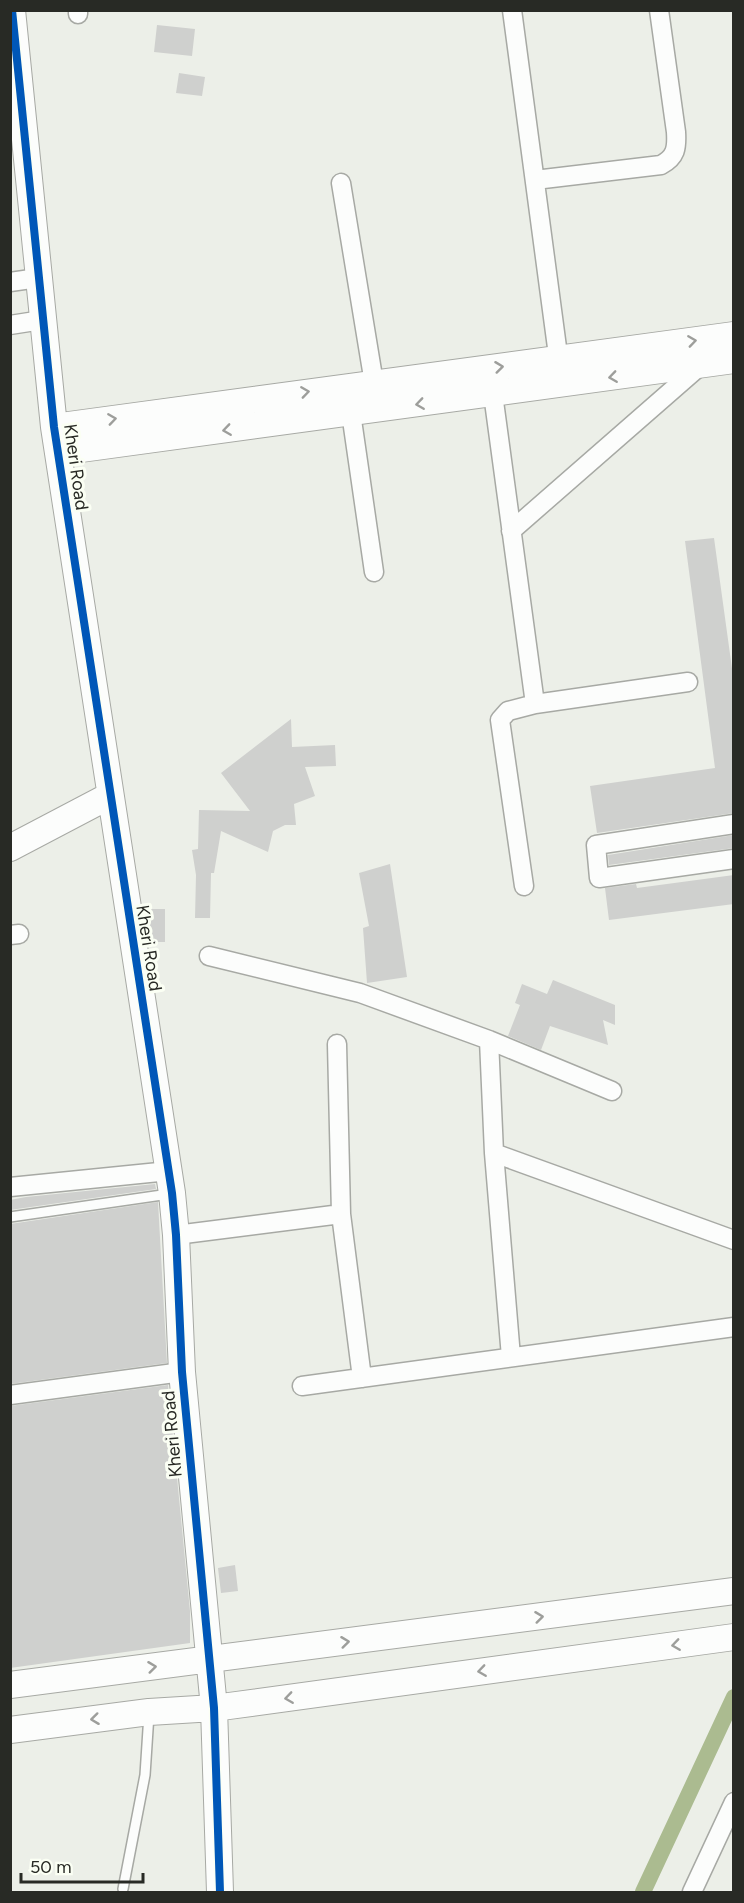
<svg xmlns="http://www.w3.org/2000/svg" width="744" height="1903" font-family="Figtree,sans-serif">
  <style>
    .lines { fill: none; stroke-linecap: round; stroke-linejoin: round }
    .canal { stroke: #abbb90; stroke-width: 16 }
    .building { fill: #cfd0ce }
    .lane-casing { stroke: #a7a9a4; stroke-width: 12 }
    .street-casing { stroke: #a7a9a4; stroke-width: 21 }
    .secondary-casing { stroke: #a7a9a4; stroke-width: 28 }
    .lane { stroke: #fcfdfc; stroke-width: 9 }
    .street { stroke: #fcfdfc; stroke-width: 18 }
    .secondary { stroke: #fcfdfc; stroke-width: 26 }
    .cycleway-casing { stroke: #fbfff4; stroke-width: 11 }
    .cycleway { stroke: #0057b8; stroke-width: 8 }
    .oneway { stroke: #9d9e9b }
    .labels { text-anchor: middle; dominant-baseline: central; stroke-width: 6; stroke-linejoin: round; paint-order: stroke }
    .street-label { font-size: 18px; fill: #282a25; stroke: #fbfff4 }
  </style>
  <rect width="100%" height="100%" fill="#ecefe8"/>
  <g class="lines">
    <path class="canal" d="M643,1892l91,-195"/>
  </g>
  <path class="building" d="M157,25l38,4 -3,27 -38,-4z
    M179,73l26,4 -3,19 -26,-3z
    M714,538l20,145v130l-137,20 -7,-47 125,-18 -30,-227z
    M291,719l1,28 43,-2 1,21 -31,1 10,29 -21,8 2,21h-11l-12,6 -5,21 -47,-21 -7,42h-3l-1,45h-15l1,-43 -4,-25 6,-1 1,-39 51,1 -29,-38z
    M734,835v13l-125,17 -1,-10z
    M390,864l17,113 -40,6 -4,-55 6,-2 -10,-53z
    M734,875v29l-125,16 -4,-32 31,-4 1,4z
    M150,909h15v33h-17l-2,-16 4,-2z
    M553,980l62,25v20l-12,-5 5,25 -58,-19 -9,24 -33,-14 12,-31 -5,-2 7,-19 25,10z
    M155,1184l1,5 -146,21v-10l16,-3z
    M158,1202l9,161 -157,21v-160z
    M168,1385l22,226v32l-180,25v-262z
    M235,1565l3,26 -17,2 -3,-25z"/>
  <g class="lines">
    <g class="lane-casing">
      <path id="lane" d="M10,1217l159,-23
        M123,1889l22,-114 4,-61"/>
    </g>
    <g class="street-casing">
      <path id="street" d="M78,10v4
        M512,10l48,360
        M535,180l126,-15c15,-8 16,-17 15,-33l-17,-122
        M341,183l33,200
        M10,282l28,-4
        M10,325l32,-5
        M493,394l42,310 153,-22
        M351,413l23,159
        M511,531l190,-166
        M734,824l-138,21 3,33 135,-19
        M524,886l-24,-166 8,-9 27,-7
        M10,935l9,-1
        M209,956l151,37 129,47 123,51
        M489,1040l5,113 17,204
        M337,1044l4,170 21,164
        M494,1153l240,87
        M10,1187l159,-16
        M176,1235l165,-21
        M302,1386l432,-59
        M10,1395l172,-23
        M692,1892l42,-90"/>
    </g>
    <g class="secondary-casing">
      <path id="secondary" d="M12,10l42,417 118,766 4,42 6,137 32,336 6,184
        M54,427l680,-92
        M59,452l675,-92
        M10,848l99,-52
        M10,1685l724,-94
        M10,1730l139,-18 65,-4 520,-71"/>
    </g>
    <use href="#lane" class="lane"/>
    <use href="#street" class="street"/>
    <use href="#secondary" class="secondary"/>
    <g class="cycleway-casing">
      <path id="cycleway" d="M12,10l42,417 118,766 4,42 6,137 32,336 6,184"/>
    </g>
    <use href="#cycleway" class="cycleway"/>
  </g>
  <defs><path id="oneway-chevron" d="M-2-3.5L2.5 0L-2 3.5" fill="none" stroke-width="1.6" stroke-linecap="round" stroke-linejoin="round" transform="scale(1.5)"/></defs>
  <g class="oneway">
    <use href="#oneway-chevron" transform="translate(692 341) rotate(-8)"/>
    <use href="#oneway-chevron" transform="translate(499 367) rotate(-7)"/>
    <use href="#oneway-chevron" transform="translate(613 377) rotate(172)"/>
    <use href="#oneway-chevron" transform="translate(305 392) rotate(-8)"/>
    <use href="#oneway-chevron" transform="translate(420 404) rotate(172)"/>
    <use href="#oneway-chevron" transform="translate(112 419) rotate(-8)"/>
    <use href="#oneway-chevron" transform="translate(227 430) rotate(172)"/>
    <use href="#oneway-chevron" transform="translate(539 1617) rotate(-7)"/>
    <use href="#oneway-chevron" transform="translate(345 1642) rotate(-7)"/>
    <use href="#oneway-chevron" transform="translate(676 1645) rotate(172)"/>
    <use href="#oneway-chevron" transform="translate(152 1667) rotate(-7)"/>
    <use href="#oneway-chevron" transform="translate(482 1671) rotate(172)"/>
    <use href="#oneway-chevron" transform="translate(289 1698) rotate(172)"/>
    <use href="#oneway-chevron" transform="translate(95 1719) rotate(173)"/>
  </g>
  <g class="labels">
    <g class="street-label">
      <text transform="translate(76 467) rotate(82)">Kheri Road</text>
      <text transform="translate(149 948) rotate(81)">Kheri Road</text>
      <text transform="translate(172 1434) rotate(-95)">Kheri Road</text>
    </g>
  </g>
  <rect width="744" height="1903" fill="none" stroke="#282a25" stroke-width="24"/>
  <path d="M21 1873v9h122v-9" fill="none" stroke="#282a25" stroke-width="3"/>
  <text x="30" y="1873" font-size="18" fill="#282a25" stroke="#fbfff4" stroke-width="4.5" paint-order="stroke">50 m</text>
</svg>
